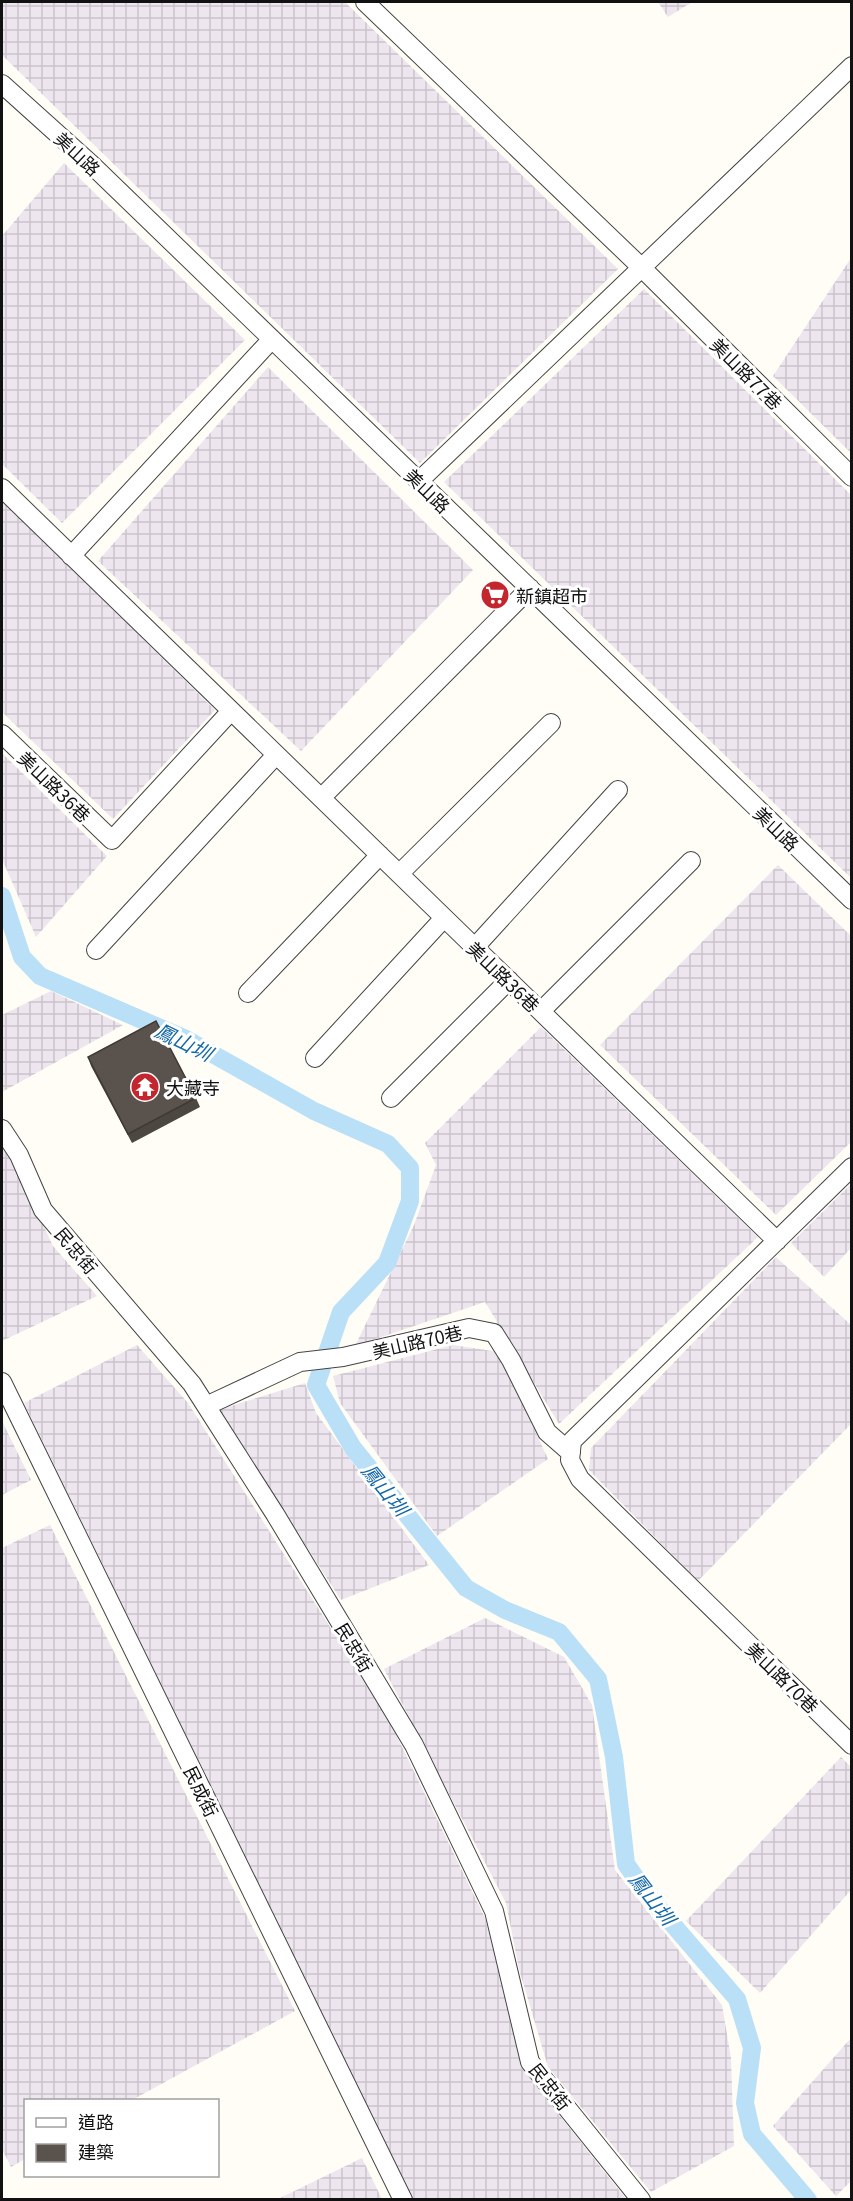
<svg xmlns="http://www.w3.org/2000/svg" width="853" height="2201" font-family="Georgia,'Noto Sans TC',serif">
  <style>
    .industrial { fill: url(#industrial-grid) }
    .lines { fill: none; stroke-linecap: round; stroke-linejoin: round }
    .canal { stroke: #b9e0f7; stroke-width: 18 }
    .minor-casing { stroke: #444; stroke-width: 20 }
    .minor { stroke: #fff; stroke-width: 18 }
    .wall { fill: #4d4742 }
    .building { fill: #5a524d; stroke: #3f3936; stroke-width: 1.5 }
    .labels { text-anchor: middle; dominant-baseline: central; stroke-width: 6; stroke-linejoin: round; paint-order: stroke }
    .street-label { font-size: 18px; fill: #111; stroke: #fff }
    .poi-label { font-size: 18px; fill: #111; stroke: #fff; text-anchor: start }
    .water-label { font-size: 20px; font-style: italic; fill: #1768a6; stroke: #fff }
  </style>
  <defs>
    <pattern id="industrial-grid" width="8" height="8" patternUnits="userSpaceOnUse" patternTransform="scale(1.5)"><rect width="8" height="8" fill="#eee6ef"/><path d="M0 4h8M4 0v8" fill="none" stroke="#cbc4cc"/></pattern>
  </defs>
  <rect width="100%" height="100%" fill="#fffdf5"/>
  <path class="industrial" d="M2,2h343l273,267 -198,194 -418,-408z
    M658,2h34l-24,15z
    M64,163l181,177 -183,183 -60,-59v-228z
    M851,258v195l-78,-77z
    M644,289l207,206v383l-407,-396z
    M268,367l205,203 -172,181 -203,-190z
    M2,501l213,209 -102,109 -111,-107z
    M2,753l105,103 -71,81 -34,-78z
    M778,865l73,71 1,205 -76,74 -176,-170z
    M51,991l72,34 -121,67v-77z
    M541,1027l217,210 -199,187 -74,-122 -130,44 59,-121 22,-60 -11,-22z
    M2,1136l51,110 44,50 -95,45z
    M851,1184v64l-27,29 -33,-34z
    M776,1257l75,68v99l-153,157 -109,-111 2,-22z
    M137,1345l51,58 201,317 96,198 40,154 101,127h-214l-388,-796z
    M453,1345l46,7 49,107 -111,77 -97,-133 -7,-27z
    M305,1383l11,30 113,152 -88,35 -123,-190z
    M2,1421l29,59 -29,15z
    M50,1525l245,486 -163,89h-106l-1,59 -14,8 -9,-18v-601z
    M485,1618l79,39 28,48 23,165 107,135 9,53 3,88 -83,46 -103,-125 -29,-98 -13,-66 -122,-234z
    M841,1757l10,10v123l-91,103 -74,-72z
    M851,2038v143l-15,15 -63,-70z
    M362,2158l20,41h-104z"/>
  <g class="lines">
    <path class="canal" d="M2,896l20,61 18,19 146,63 128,72 74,33 22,24v33l-23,62 -46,49 -25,73 37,63 113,140 39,22 54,22 39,47 16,78 12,107 24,34 87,101 15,49 -7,55 7,31 56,66"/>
    <g class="minor-casing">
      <path id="minor" d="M365,2l277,266 210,209
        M2,84l90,81 760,735
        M419,481l433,-415
        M2,488l775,753
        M71,556l201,-217
        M2,734l110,106 119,-129
        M321,798l209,-210
        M399,874l152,-151
        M475,947l143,-157
        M96,950l180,-195
        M248,993l132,-138
        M541,1011l150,-150
        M315,1058l129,-140
        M391,1098l118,-118
        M2,1129l17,26 24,55 149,174 83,130 139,231 80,166 36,151 111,138
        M852,1167l-280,274 -2,19 10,19 272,266
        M2,1382l401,818
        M206,1406l94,-44 43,-5 126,-29 25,5 17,27 36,72 24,21"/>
    </g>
    <use href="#minor" class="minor"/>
  </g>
  <path class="wall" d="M88,1057l108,41 4,9 -68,36 -41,-77z"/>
  <path class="building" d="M156,1021l40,77 -68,36 -40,-77z"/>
  <defs>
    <g id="supermarket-disc" transform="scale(1.5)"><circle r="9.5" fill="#c4262e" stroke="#fff"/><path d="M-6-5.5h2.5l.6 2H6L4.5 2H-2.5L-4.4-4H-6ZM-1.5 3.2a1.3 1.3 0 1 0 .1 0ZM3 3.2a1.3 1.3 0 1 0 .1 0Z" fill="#fff"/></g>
    <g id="temple-disc" transform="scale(1.5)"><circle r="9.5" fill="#c4262e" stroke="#fff"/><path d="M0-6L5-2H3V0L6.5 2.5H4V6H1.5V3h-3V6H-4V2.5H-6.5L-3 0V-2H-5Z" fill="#fff"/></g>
  </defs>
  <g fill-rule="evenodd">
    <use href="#supermarket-disc" x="495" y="595"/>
    <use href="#temple-disc" x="145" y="1087"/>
  </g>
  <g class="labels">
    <g class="street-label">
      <text transform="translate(78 153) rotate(43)">美山路</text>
      <text transform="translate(747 373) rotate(45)">美山路77巷</text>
      <text transform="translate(428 490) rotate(44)">美山路</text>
      <text transform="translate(55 786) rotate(44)">美山路36巷</text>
      <text transform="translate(777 828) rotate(44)">美山路</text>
      <text transform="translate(504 976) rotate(44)">美山路36巷</text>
      <text transform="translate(77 1250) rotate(50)">民忠街</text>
      <text transform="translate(417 1341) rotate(-13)">美山路70巷</text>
      <text transform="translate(355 1647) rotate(59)">民忠街</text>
      <text transform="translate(783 1677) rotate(44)">美山路70巷</text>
      <text transform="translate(202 1791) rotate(64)">民成街</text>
      <text transform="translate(551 2086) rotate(52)">民忠街</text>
    </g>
    <g class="poi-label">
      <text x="516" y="595">新鎮超市</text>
      <text x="166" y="1087">大藏寺</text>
    </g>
    <g class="water-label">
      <text transform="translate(184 1041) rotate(26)">鳳山圳</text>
      <text transform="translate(386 1489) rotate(51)">鳳山圳</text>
      <text transform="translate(653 1898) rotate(52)">鳳山圳</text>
    </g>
  </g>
  <rect width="853" height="2201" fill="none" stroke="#111111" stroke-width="6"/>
  <rect x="24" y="2099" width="195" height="78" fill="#ffffff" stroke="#a0a0a0" stroke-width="1.5"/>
  <rect x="36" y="2118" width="30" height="9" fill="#ffffff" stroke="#a0a0a0" stroke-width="1.5"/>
  <text x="78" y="2129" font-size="18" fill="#111111">道路</text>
  <rect x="36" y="2144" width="30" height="18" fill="#5a524d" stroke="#a0a0a0" stroke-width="1.5"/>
  <text x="78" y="2159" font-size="18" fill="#111111">建築</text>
</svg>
